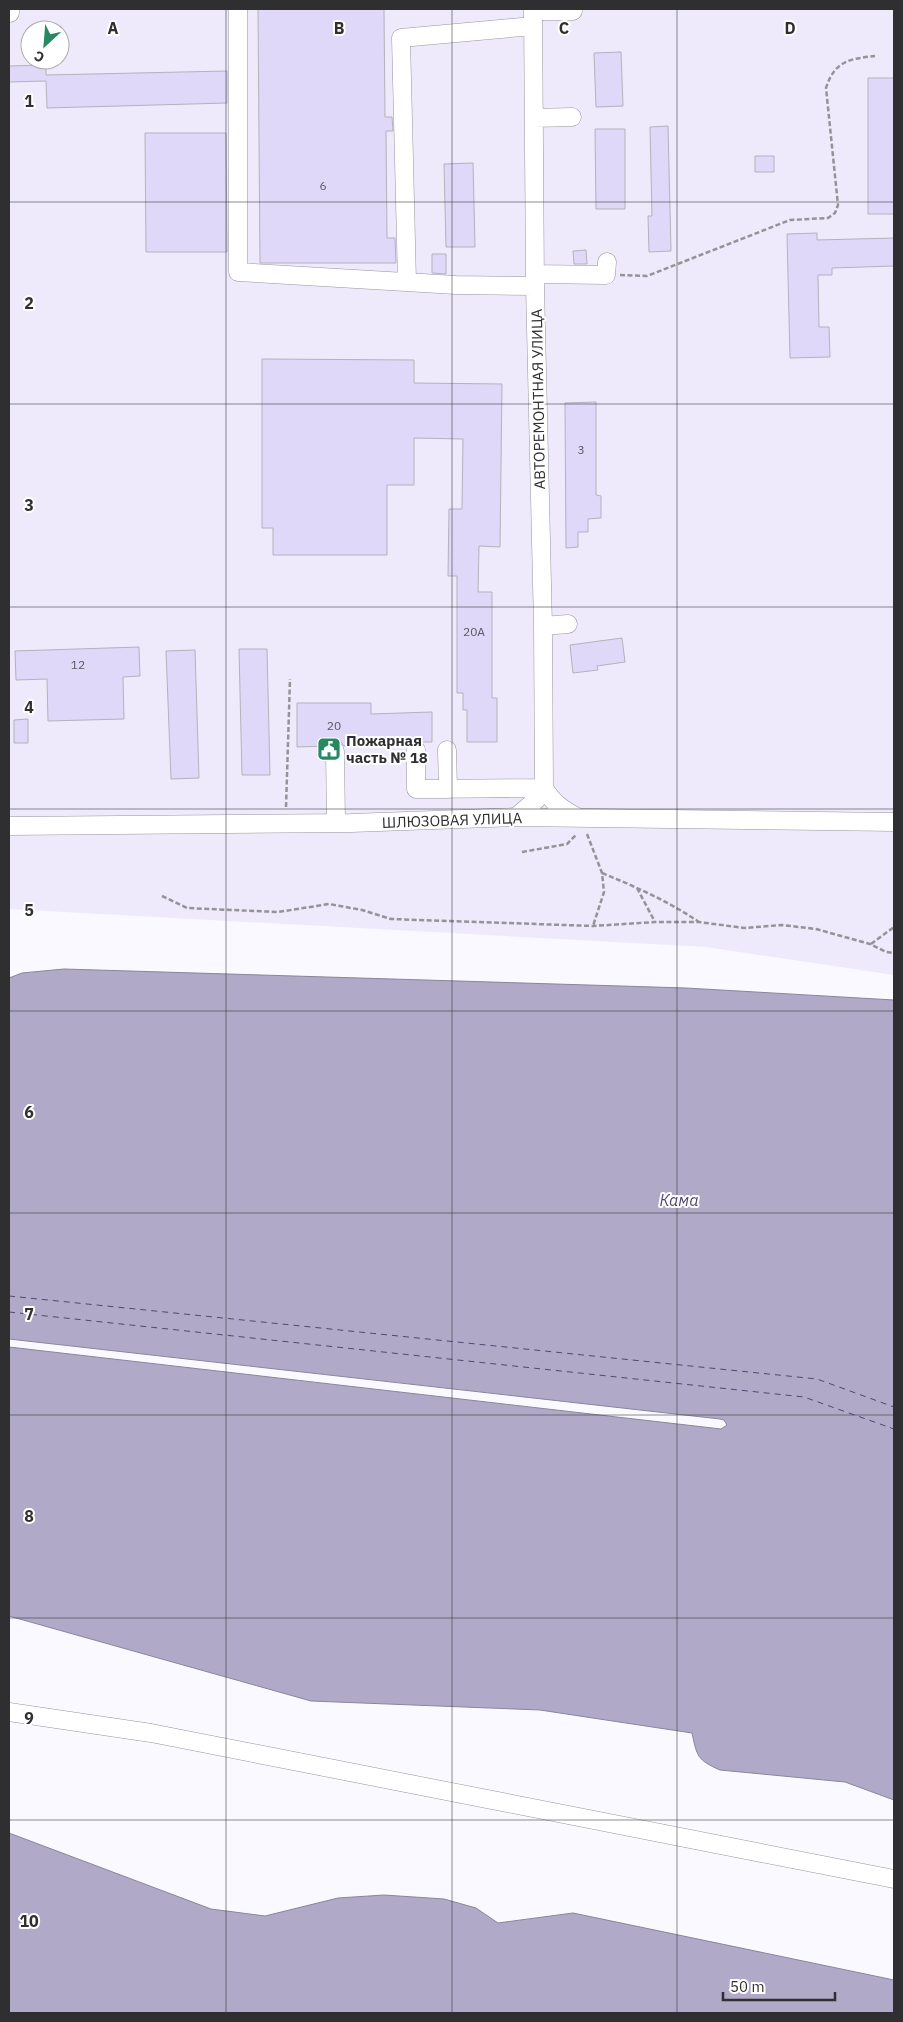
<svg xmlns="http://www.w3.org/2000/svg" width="903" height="2022" font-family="'IBM Plex Sans',sans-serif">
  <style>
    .built { fill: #eeeafb; fill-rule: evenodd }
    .water { fill: #b0aac8; stroke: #89859b }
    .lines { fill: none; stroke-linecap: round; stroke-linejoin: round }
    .ferry { stroke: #524673; stroke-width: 1; stroke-dasharray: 6 5; stroke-linecap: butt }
    .building { fill: #dfd8f8; stroke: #b4b2bc }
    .minor-casing { stroke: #97959e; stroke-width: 19 }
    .path { stroke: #949398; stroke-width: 2.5; stroke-dasharray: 5 2.5; stroke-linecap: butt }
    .minor { stroke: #fff; stroke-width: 18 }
    .grid { fill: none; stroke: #2f2f32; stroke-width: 1; stroke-opacity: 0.55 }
    .labels { text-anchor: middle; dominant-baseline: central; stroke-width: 4; stroke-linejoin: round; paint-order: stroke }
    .number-label { font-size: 12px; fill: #5b5964 }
    .street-label { font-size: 15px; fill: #2f2f32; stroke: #fff }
    .poi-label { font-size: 15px; font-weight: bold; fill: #2f2f32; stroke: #fff; text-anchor: start }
    .water-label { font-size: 16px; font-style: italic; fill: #524673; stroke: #fff }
    .grid-label { font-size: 16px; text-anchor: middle; font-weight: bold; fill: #2f2f32; stroke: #fff; stroke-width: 4; stroke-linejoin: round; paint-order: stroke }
  </style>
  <rect width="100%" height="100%" fill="#faf9ff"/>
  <path class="built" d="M9,9h885v966l-188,-28 -697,-38zM30,30h30v30h-30z"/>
  <path class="water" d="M64,969l622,19 208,12v800l-49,-18 -125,-12c-23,-10 -23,-14 -28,-37l-152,-23 -229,-9 -302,-85v-269l712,82 6,-4 -3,-5 -4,-1 -711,-80v-361l13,-5z
    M9,1833l202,76 54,7 73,-18 46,-3 60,4 32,9 22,15 75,-10 321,67v33h-885z"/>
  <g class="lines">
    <path class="ferry" d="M9,1296l808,83 77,28
      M9,1312l795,85 90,32"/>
  </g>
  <path class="building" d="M258,9h126l1,108h7l1,14h-7l1,107h8l1,25h-136z
    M621,52l2,54 -27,1 -2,-54z
    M46,65v10l181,-4v32l-180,5 -1,-27 -37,1v-16z
    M868,78h26v136h-26z
    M668,126l3,125 -22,1 -1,-36h4l-2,-89z
    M595,129h30v80h-29z
    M145,133h81l1,119h-81z
    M755,156h19v16h-19z
    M473,163l2,84h-29l-2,-83z
    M817,233v7l77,-2v28l-62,2v7h-14l1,52h10l1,30 -40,1 -3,-124z
    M586,250l1,14h-13l-1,-13z
    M432,254h14v20l-14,-1z
    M262,359l152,1v23l88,1 -2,163 -21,-1 -1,46h14v106h5v44h-30v-32h-4v-17h-6v-117h-9l1,-67h13l1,-70 -49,-1v47h-27v70h-114v-27h-11z
    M596,402v93l5,1v22l-13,1v13h-10v15l-12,1 -1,-145z
    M622,638l3,24 -28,4 1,4 -25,3 -3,-28z
    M139,647l1,29 -17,1 1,42 -76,2 -1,-42 -31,1 -1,-29z
    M239,649h28l3,126h-28z
    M195,650l4,128 -28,1 -5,-128z
    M297,703h74v11l61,-2v30h-9l-7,-3 -7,3 -65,4 -3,-4 -7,-2 -5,2 -3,4 -29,1z
    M28,719v24h-14v-23z"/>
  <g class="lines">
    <g class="minor-casing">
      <path id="minor" d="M238,9v263l218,13 79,1
        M533,9l2,277 8,340 1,162c9,15 18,21 33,29
        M533,11h40
        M10,13v-4
        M535,118l37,-1
        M535,274l71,1 1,-13
        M407,282l-6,-244 132,-12
        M543,626l25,-2
        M416,750v39l128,-1
        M447,750l1,39
        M335,751l1,72
        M516,817l21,-18 7,-11
        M9,826l342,-3 165,-6 378,5
        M9,1712l142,21 743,146"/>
    </g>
    <path class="path" d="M620,275l27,1 143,-56 38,-2 7,-5 3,-8 -12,-117c9,-28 24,-29 49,-32
      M286,807l4,-128
      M587,834l15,39 2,19 -11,34
      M522,852l45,-8 10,-10
      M602,873c34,14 66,28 97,49
      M637,888l18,34
      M162,896l25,12 91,4 51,-8 33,6 29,9 202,7 62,-4h44l45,6 38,-3 34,4 54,15 16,8 8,1
      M871,944l23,-17"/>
    <use href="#minor" class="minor"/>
  </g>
  <path class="grid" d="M226,9v2004M452,9v2004M677,9v2004M9,202h885M9,404h885M9,607h885M9,809h885M9,1011h885M9,1213h885M9,1415h885M9,1618h885M9,1820h885"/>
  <defs>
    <g id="civic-square" transform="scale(1.25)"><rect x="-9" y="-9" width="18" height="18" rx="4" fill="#268962" stroke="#fff"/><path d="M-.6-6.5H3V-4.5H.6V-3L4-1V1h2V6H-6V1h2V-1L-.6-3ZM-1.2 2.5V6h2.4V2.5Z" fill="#fff"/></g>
  </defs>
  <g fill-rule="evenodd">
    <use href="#civic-square" x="329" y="749"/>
  </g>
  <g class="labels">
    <g class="number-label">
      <text x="323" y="185">6</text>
      <text x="581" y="449">3</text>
      <text x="474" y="631">20А</text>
      <text x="78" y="664">12</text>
      <text x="334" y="725">20</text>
    </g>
    <g class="street-label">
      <text transform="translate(538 399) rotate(-91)">АВТОРЕМОНТНАЯ УЛИЦА</text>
      <text transform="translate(452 820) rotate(-2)">ШЛЮЗОВАЯ УЛИЦА</text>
    </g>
    <g class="poi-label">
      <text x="346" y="740">Пожарная<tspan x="346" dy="17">часть № 18</tspan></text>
    </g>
    <g class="water-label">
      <text x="679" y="1200">Кама</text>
    </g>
  </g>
  <g class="grid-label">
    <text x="113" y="34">A</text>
    <text x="339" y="34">B</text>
    <text x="564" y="34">C</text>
    <text x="790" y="34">D</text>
    <text x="29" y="107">1</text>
    <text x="29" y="309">2</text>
    <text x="29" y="511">3</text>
    <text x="29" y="713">4</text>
    <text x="29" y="916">5</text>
    <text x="29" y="1118">6</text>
    <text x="29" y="1320">7</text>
    <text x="29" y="1522">8</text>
    <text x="29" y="1724">9</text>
    <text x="29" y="1927">10</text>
  </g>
  <rect width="903" height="2022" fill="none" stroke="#2f2f32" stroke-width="20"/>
  <g transform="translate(45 45) rotate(206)"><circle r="24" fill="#ffffff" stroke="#acacad"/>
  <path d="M0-4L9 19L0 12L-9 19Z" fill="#268962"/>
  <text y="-8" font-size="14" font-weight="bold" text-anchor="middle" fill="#2f2f32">С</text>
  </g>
  <path d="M723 1992v8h112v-8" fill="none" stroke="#2f2f32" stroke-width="2.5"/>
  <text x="730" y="1992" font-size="15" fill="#2f2f32" stroke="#ffffff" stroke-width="4" paint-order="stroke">50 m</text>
</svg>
